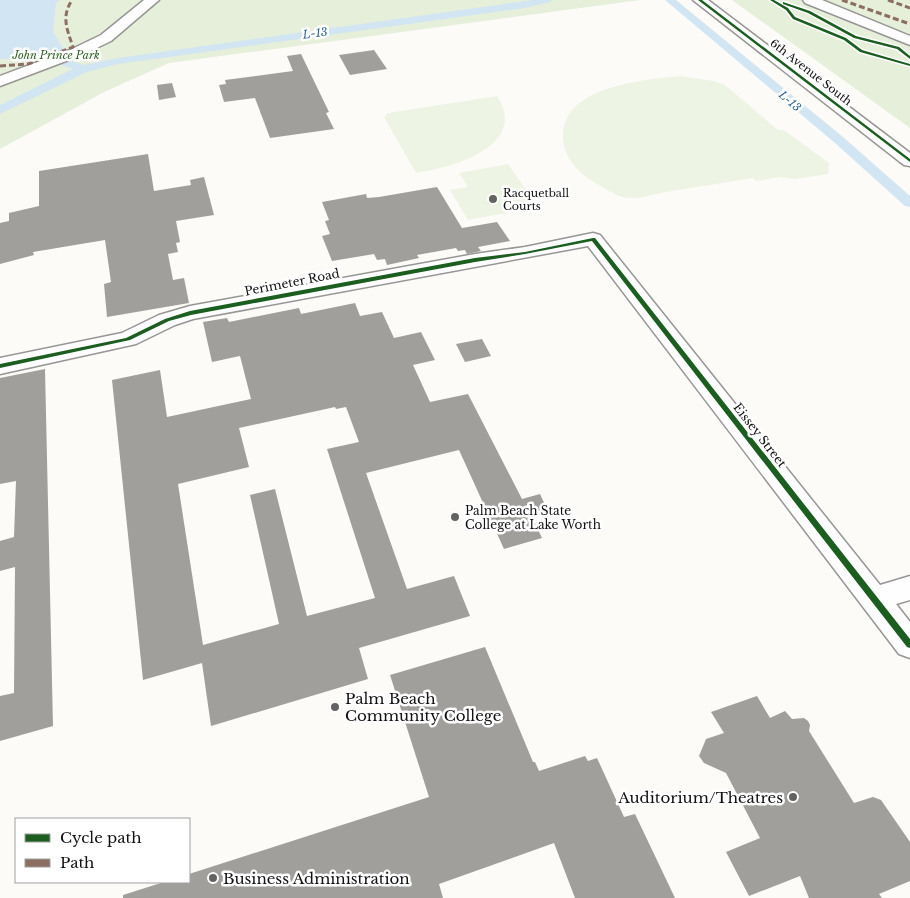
<svg xmlns="http://www.w3.org/2000/svg" width="910" height="898" font-family="'Libre Baskerville',serif">
  <style>
    .green { fill: #e5efda }
    .pitch { fill: #eef4e4 }
    .water { fill: #d2e5f2 }
    .lines { fill: none; stroke-linecap: round; stroke-linejoin: round }
    .canal { fill: #d2e5f2; fill-rule: evenodd }
    .building { fill: #a09f9c; fill-rule: evenodd }
    .minor-casing { stroke: #979695; stroke-width: 3 }
    .minor { fill: #fffefe; fill-rule: evenodd }
    .quiet { stroke: #8d6e63; stroke-width: 3; stroke-dasharray: 6 3; stroke-linecap: butt }
    .cycleway-casing { stroke: #fff; stroke-width: 3 }
    .cycleway { fill: #1b5e20; fill-rule: evenodd }
    .poi-dot { fill: #636362; stroke: #fff; stroke-width: 2 }
    .labels { text-anchor: middle; dominant-baseline: central; stroke-width: 5; stroke-linejoin: round; paint-order: stroke }
    .far-water-label { font-size: 11px; font-style: italic; fill: #276095; stroke: #fff }
    .far-park-label { font-size: 11px; font-style: italic; fill: #316228; stroke: #fff }
    .far-street-label { font-size: 11px; fill: #111; stroke: #fff }
    .far-poi-label { font-size: 11px; fill: #111; stroke: #fff; text-anchor: start }
    .street-label { font-size: 12px; fill: #111; stroke: #fff }
    .poi-label { font-size: 12px; fill: #111; stroke: #fff; text-anchor: start }
    .near-poi-label { font-size: 15px; fill: #111; stroke: #fff; text-anchor: start }
  </style>
  <rect width="100%" height="100%" fill="#fcfbf8"/>
  <path class="green" d="M0,0h640l-471,63 -65,29 -104,57z
    M732,0h178v128z"/>
  <path class="pitch" d="M680,76l34,5 11,4 53,45h6l45,33 -1,11 -33,5 -15,-2 -24,4 -3,-3c-29,5 -58,9 -87,14 -12,2 -26,7 -37,6 -12,0 -28,-12 -38,-18 -15,-9 -28,-25 -28,-43 -1,-51 80,-57 117,-61z
    M497,96c33,50 -46,72 -81,77l-32,-56 4,-4z
    M508,164l30,43 -70,13 -18,-30 18,-3 -9,-14z"/>
  <path class="water" d="M0,0h60l-4,3 -3,29 11,18 -31,10 -33,-1z"/>
  <g class="lines">
    <path class="canal" d="M533,0h19l-1,2 -27,6 -406,56 -31,8 -87,42v-9l73,-36 -32,-11 -2,-2 6,-3 39,12 34,-7z
      M665,0h11l167,137 67,59v11l-5,-1 -70,-63z"/>
  </g>
  <path class="building" d="M374,50l13,19 -37,6 -11,-20z
    M301,54l28,58 -3,1 8,16 -64,9 -15,-40 -31,4 -5,-17 7,-1 -1,-4 68,-9 -6,-15z
    M172,83l4,14 -17,3 -2,-15z
    M148,154l6,37 37,-6 -1,-5 14,-3 10,38 -38,6 4,21 -4,1 2,9 -10,2 5,26 11,-2 5,25 -82,14 -3,-33 7,-2 -6,-42 -72,12 1,3 -34,9v-41l9,-2v-8l30,-7v-35z
    M437,187l25,41 35,-6 13,19 -32,6 3,4 -14,3 -2,-4 -7,1 -2,-3 -39,7 2,3 -32,7 -2,-6 -8,1 -3,-6 -42,7 -10,-25 8,-2 -5,-13 4,-1 -7,-18 44,-8 1,4 12,-1z
    M355,303l5,13 22,-4 12,26 27,-6 14,28 -22,5 17,37 38,-8 54,105 18,-5 7,15 -17,4 12,25 -38,11 -45,-99 -93,23 41,116 47,-13 16,40 -111,32 9,31 -157,47 -9,-63 -59,17 -31,-300 48,-10 7,47 84,-18 -11,-43 -28,6 -9,-40 24,-4 2,4 70,-14 2,6zM335,407l1,2 10,-2 13,35 -32,7 48,149 -68,18 -32,-127 -25,6 29,129 -76,21 -25,-161 71,-17 -10,-39z
    M482,339l9,17 -26,6 -9,-18z
    M45,369l8,357 -53,15v-45l14,-3 1,-126 -15,4v-30l14,-4 2,-56 -16,3v-106z
    M485,647l48,115h2l4,9 46,-15 3,5 9,-3 27,59 11,-3 40,84h-100l-21,-55 -115,41 4,14h-320v-3l41,-13h25v-8l240,-77 -39,-122z
    M757,696l13,22 15,-7 7,8 12,-1 4,3 2,4 -1,6 45,72 19,-6 8,3 29,42v39l-31,13 3,4h-73l-9,-22 -51,20 -23,-44 34,-14 -34,-65 -22,-10 -5,-7 7,-17 18,-6 -13,-21z"/>
  <g class="lines">
    <g class="minor-casing">
      <path id="minor" d="M144,0h15l-48,41 -29,14 -82,31v-10l72,-27 29,-14z
        M693,0h15l202,153v13l-6,-1z
        M803,0h19l88,36v9l-105,-42z
        M593,233l7,2 280,350 30,-9v24l-14,4 14,18v36l-11,-4 -311,-408 -395,73 -18,6 -39,19 -136,30v-16l122,-25 37,-18 31,-9 285,-52 50,-7z"/>
    </g>
    <use href="#minor" class="minor"/>
    <path class="quiet" d="M842,0l68,24
      M888,0l22,8
      M0,66l28,-2 45,-17c-6,-18 -12,-30 -1,-47"/>
    <g class="cycleway-casing">
      <path id="cycleway" d="M698,0h4l208,159v3z
        M770,0h4l14,8 7,9 51,21 16,12 48,14v2l-50,-14 -16,-12 -51,-21 -7,-9z
        M783,2l27,9 46,25 43,11 11,9v3l-13,-10 -43,-11 -46,-25 -25,-9z
        M593,238h2l315,401v9l-3,-1 -315,-406 -67,13 -50,8 -284,53 -22,6 -39,19 -130,28v-4l126,-26 39,-19 25,-8 285,-53 50,-6z"/>
    </g>
    <use href="#cycleway" class="cycleway"/>
  </g>
  <g class="poi-dot">
    <circle cx="493" cy="199" r="5"/>
    <circle cx="455" cy="517" r="5"/>
    <circle cx="335" cy="707" r="5"/>
    <circle cx="793" cy="797" r="5"/>
    <circle cx="213" cy="878" r="5"/>
  </g>
  <g class="labels">
    <g class="far-water-label">
      <text transform="translate(315 33) rotate(-8)">L-13</text>
      <text transform="translate(790 101) rotate(40)">L-13</text>
    </g>
    <g class="far-park-label">
      <text x="56" y="55">John Prince Park</text>
    </g>
    <g class="far-street-label">
      <text transform="translate(811 72) rotate(38)">6th Avenue South</text>
    </g>
    <g class="far-poi-label">
      <text x="503" y="193">Racquetball<tspan x="503" dy="13">Courts</tspan></text>
    </g>
    <g class="street-label">
      <text transform="translate(292 282) rotate(-11)">Perimeter Road</text>
      <text transform="translate(760 435) rotate(52)">Eissey Street</text>
    </g>
    <g class="poi-label">
      <text x="465" y="510">Palm Beach State<tspan x="465" dy="14">College at Lake Worth</tspan></text>
    </g>
    <g class="near-poi-label">
      <text x="345" y="698">Palm Beach<tspan x="345" dy="17">Community College</tspan></text>
      <text x="783" y="797" text-anchor="end">Auditorium/Theatres</text>
      <text x="223" y="878">Business Administration</text>
    </g>
  </g>
  <rect x="15" y="818" width="175" height="65" fill="#ffffff" stroke="#a0a0a0"/>
  <rect x="25" y="834" width="25" height="8" fill="#1b5e20" stroke="#a0a0a0"/>
  <text x="60" y="843" font-size="15" fill="#111111">Cycle path</text>
  <rect x="25" y="859" width="25" height="8" fill="#8d6e63" stroke="#a0a0a0"/>
  <text x="60" y="868" font-size="15" fill="#111111">Path</text>
</svg>
